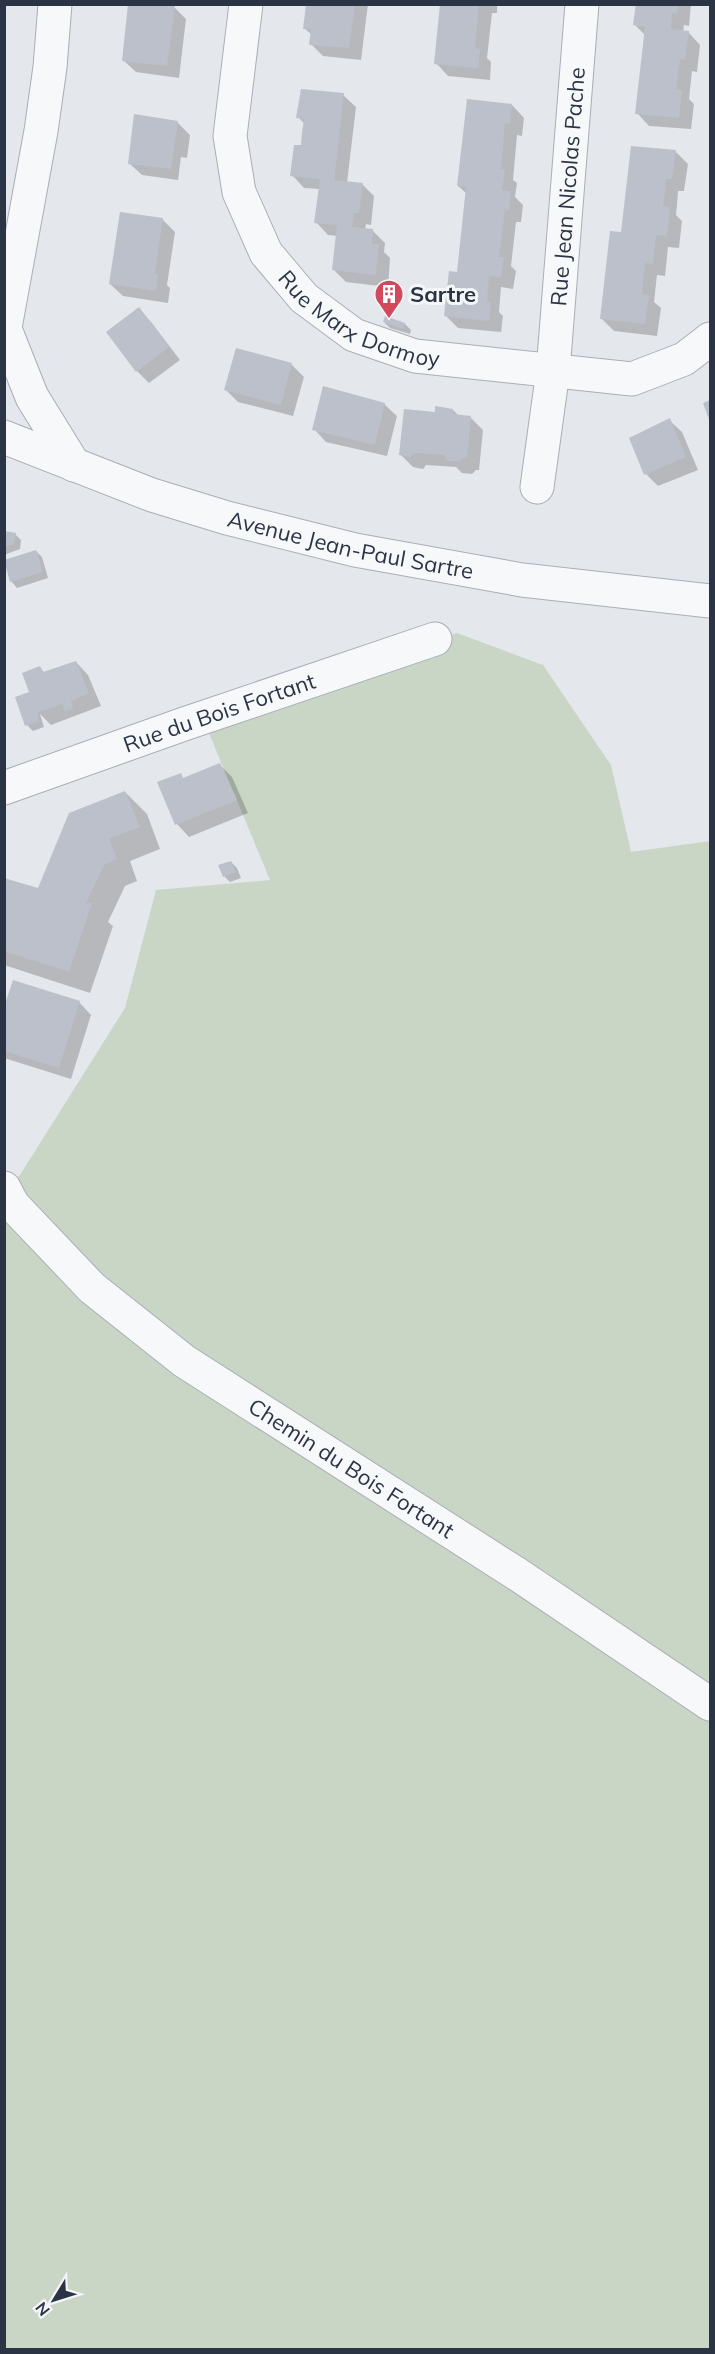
<svg xmlns="http://www.w3.org/2000/svg" width="715" height="2354" font-family="Mulish,sans-serif">
  <style>
    .green { fill: #c9d6c5 }
    .shadow { fill: #0003 }
    .building { fill: #bbc0ca }
    .lines { fill: none; stroke-linecap: round; stroke-linejoin: round }
    .minor-casing { stroke: #a9aeb7; stroke-width: 35 }
    .minor { stroke: #f7f8fa; stroke-width: 33 }
    .labels { text-anchor: middle; dominant-baseline: central; stroke-width: 6; stroke-linejoin: round; paint-order: stroke }
    .street-label { font-size: 22px; fill: #2b3445; stroke: #f4f6f9 }
    .poi-label { font-size: 22px; font-weight: bold; fill: #2b3445; stroke: #f4f6f9; text-anchor: start }
  </style>
  <rect width="100%" height="100%" fill="#e4e7ec"/>
  <path class="green" d="M457,633l86,32 68,100 20,87 79,-11v1508h-705v-1161l15,-13 105,-167 31,-118 114,-10 -69,-166 158,-53z"/>
  <path class="shadow" d="M130,4l44,3 12,12 -7,59 -43,-6 -13,-12z
    M307,4h61l-7,56 -38,-4 -12,-12 1,-9 -8,-7z
    M442,4h55v9h-5l-5,45 4,4 -1,18 -42,-4 -12,-13z
    M636,4h55l-2,22 -5,-1 -1,7h5l12,13 -3,27 -5,-1 -3,28 5,5 -3,25 -42,-3 -12,-13 8,-78 -10,-10z
    M343,95l13,12 -9,76 15,1 12,12 -3,29 -5,-1 -1,6 8,1 12,12 -1,9 6,6 -2,29 -42,-5 -12,-12 4,-34 -10,-1 -12,-13 4,-33 -16,-1 -12,-13 10,-29 3,-22 -7,-7z
    M512,105l12,13 -2,18 -5,-1 -4,45 4,3 -2,14 8,8 -2,17h-5l-5,44 5,5 -3,18 -12,-2 -2,25 4,4 -2,16 -43,-4 -12,-12 12,-42 9,-80 -9,-8z
    M177,122l13,13 -3,23 -6,-1 -3,23 -36,-5 -13,-12z
    M676,152l12,12 -4,27h-6l-1,14 -1,10 6,6 -3,27 -11,-1 -3,29 -8,-1 -3,27 7,6 -4,28 -43,-5 -12,-12 20,-86z
    M162,219l13,13 -8,53 3,3 -2,15 -45,-7 -13,-12z
    M139,309l12,13 29,38 -31,23 -12,-12z
    M384,322l21,2 6,6 -1,4 -20,-6z
    M291,364l13,13 -11,39 -55,-14 -12,-12z
    M384,404l13,12 -10,40 -61,-14 -12,-13z
    M453,410l6,6 12,2 12,12 -4,40h-3l-4,4 -10,-1 -6,-6 -30,-2 -3,4 -10,-2 -12,-12 38,-41z
    M669,420l13,12 16,38 -40,16 -12,-12z
    M4,533l11,1 6,6 -1,9 -16,6z
    M36,551l6,6 6,21 -31,10 -6,-7z
    M76,662l12,13 13,31 -50,19 -11,-11 4,13 -11,4 -6,-6 4,-32 9,-25 5,5z
    M220,765l12,12 16,36 -59,24 -12,-13 3,-49 4,4z
    M125,792l22,22 13,35 -30,12 7,20 -12,5 -17,36 5,4 -23,67 -86,-28v-85l34,10z
    M231,862l6,6 4,10 -11,4 -6,-6z
    M79,1002l12,13 -20,64 -67,-21v-46z"/>
  <path class="building" d="M128,4l47,1 -8,61 -45,-5z
    M306,4h49l-6,44 -40,-3 2,-16h-8z
    M440,4h39l-4,44 5,1 -2,19 -44,-4z
    M636,4h42l-1,10 -5,-1 -1,16 18,2 -4,29 -5,-1 -4,30 6,1 -3,28 -44,-4 10,-87 -12,-2z
    M301,89l43,4 -10,87 29,3 -4,30h-5l-2,14 21,2 -1,15h7l-3,31 -44,-5 5,-45 -23,-2 6,-44 -30,-3 4,-31h7l1,-12 2,-14 -8,-1z
    M467,99l45,5 -2,20 -5,-1 -4,46h4l-3,21 9,1 -2,20 -4,-1 -6,47h5l-3,20 -12,-1 -2,26h4l-2,19 -45,-5 5,-45 8,1 9,-85 -9,-1z
    M134,114l44,7 -7,48 -43,-5z
    M631,146l45,4 -4,29h-6l-1,13 -2,14 7,1 -3,29 -11,-1 -3,29 -8,-1 -3,31 7,1 -4,29 -45,-5 10,-88 11,1z
    M120,212l43,6 -8,55 3,1 -2,17 -47,-7z
    M139,307l30,40 -33,25 -30,-40z
    M385,316l20,7 -1,6 -21,-7z
    M236,348l56,15 -11,42 -57,-15z
    M323,386l62,17 -10,42 -63,-15z
    M710,400v22l-7,-19z
    M435,406l18,3v5l18,2 -4,42h-4l-4,4 -11,-1 -4,-6 -30,-2 -3,4 -12,-2 5,-46 31,3z
    M670,418l16,39 -42,18 -15,-37z
    M4,531l12,2 -2,11 -10,3z
    M36,550l7,22 -33,10 -6,-22z
    M76,661l13,32 -18,8 2,7 -8,4 -3,-8 -25,9 2,8 -14,5 -10,-29 14,-5 -7,-19 18,-7 3,6z
    M220,763l17,37 -62,25 -18,-43 24,-9 2,5z
    M125,791l15,36 -31,12 8,20 -13,6 -18,38h6l-23,69 -65,-21v-73l34,10 31,-75z
    M231,861l5,11 -13,5 -5,-12z
    M13,980l67,21 -21,67 -55,-17v-44z"/>
  <g class="lines">
    <g class="minor-casing">
      <g id="minor">
        <path id="s1" d="M246,4l-16,132 9,56 27,61 38,45 50,37 61,21 217,23 52,-20 26,-20"/>
        <path d="M5,329l27,68 42,68"/>
        <path d="M4,333l37,-202 9,-64 5,-63"/>
        <path id="s2" d="M4,437l148,58 75,23 128,32 167,30 188,21"/>
        <path id="s3" d="M537,487l16,-116 29,-367"/>
        <path id="s4" d="M4,788l180,-64 251,-85"/>
        <path id="s5" d="M4,1188l9,17 79,83 92,73 333,213 193,130"/>
      </g>
    </g>
    <use href="#minor" class="minor"/>
  </g>
  <defs>
    <g id="building-pin" transform="scale(1.5)"><path d="M0 17L-7.5 6A9.5 9.5 0 1 1 7.5 6Z" fill="#d1495b" stroke="#f4f6f9"/><path d="M-4-6H4V6H1V3H-1V6H-4ZM-2.5-4.3h1.7v1.8h-1.7ZM.8-4.3h1.7v1.8H.8ZM-2.5-1h1.7V.8h-1.7ZM.8-1h1.7V.8H.8Z" fill="#fff"/></g>
  </defs>
  <g fill-rule="evenodd">
    <use href="#building-pin" x="389" y="294"/>
  </g>
  <g class="labels">
    <g class="street-label">
      <text stroke="none"><textPath href="#s3" startOffset="302">Rue Jean Nicolas Pache</textPath></text>
      <text stroke="none"><textPath href="#s1" startOffset="375">Rue Marx Dormoy</textPath></text>
      <text stroke="none"><textPath href="#s2" startOffset="364">Avenue Jean-Paul Sartre</textPath></text>
      <text stroke="none"><textPath href="#s4" startOffset="228">Rue du Bois Fortant</textPath></text>
      <text stroke="none"><textPath href="#s5" startOffset="450">Chemin du Bois Fortant</textPath></text>
    </g>
    <g class="poi-label">
      <text x="410" y="294">Sartre</text>
    </g>
  </g>
  <rect width="715" height="2354" fill="none" stroke="#2b3445" stroke-width="12"/>
  <g transform="translate(54 2300) rotate(232)" stroke="#f4f6f9" stroke-width="4.5" paint-order="stroke">
  <path d="M0-4.5L10 22L0 15L-10 22Z" fill="#2b3445"/>
  <text y="-9" font-size="16" font-weight="bold" text-anchor="middle" fill="#2b3445">N</text>
  </g>
</svg>
